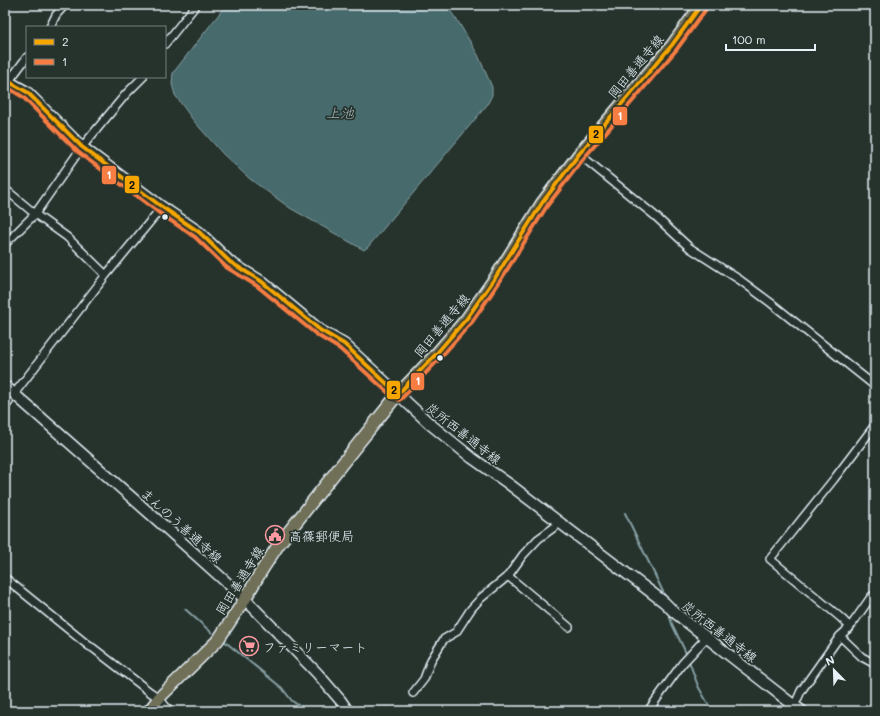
<svg xmlns="http://www.w3.org/2000/svg" width="880" height="716" font-family="Mali,'Klee One',sans-serif">
  <style>
    .water { fill: #476a6c; stroke: #87a0a4 }
    .lines { fill: none; stroke-linecap: round; stroke-linejoin: round }
    .stream { stroke: #87a0a4; stroke-width: 2 }
    .minor-casing { stroke: #e8f1f8; stroke-width: 10 }
    .secondary-casing { stroke: #e8f1f8; stroke-width: 13 }
    .primary-casing { stroke: #e8f1f8; stroke-width: 14 }
    .minor { stroke: #26332d; stroke-width: 7 }
    .secondary { stroke: #26332d; stroke-width: 10 }
    .primary { stroke: #706f59; stroke-width: 11 }
    .bus-1-casing { stroke: #26332d; stroke-width: 7 }
    .bus-2-casing { stroke: #26332d; stroke-width: 7 }
    .bus-1 { stroke: #f7a600; stroke-width: 4 }
    .bus-2 { stroke: #f77d43; stroke-width: 4 }
    .bus-dot { fill: #e8f1f8; stroke: #26332d; stroke-width: 1.5 }
    .labels { text-anchor: middle; dominant-baseline: central; stroke-width: 3.5; stroke-linejoin: round; paint-order: stroke }
    .street-label { font-size: 13px; fill: #e8f1f8; stroke: #26332d }
    .poi-label { font-size: 13px; fill: #e8f1f8; stroke: #26332d; text-anchor: start }
    .water-label { font-size: 14px; font-style: italic; fill: #a8bbc0; stroke: #26332d }
    .line-badge { stroke: #26332d; stroke-width: 1.5 }
    .badge-label { font-size: 11px; text-anchor: middle; font-weight: bold; fill: #fff }
    .pale-badge-label { font-size: 11px; text-anchor: middle; font-weight: bold; fill: #111 }
  </style>
  <rect width="100%" height="100%" fill="#26332d"/>
  <filter id="ink" filterUnits="userSpaceOnUse"><feTurbulence type="fractalNoise" baseFrequency=".025" numOctaves="2"/><feDisplacementMap in="SourceGraphic" scale="8" xChannelSelector="R" yChannelSelector="G"/><feConvolveMatrix kernelMatrix="1 2 1 2 8 2 1 2 1" color-interpolation-filters="sRGB"/></filter>
  <g filter="url(#ink)">
    <path class="water" d="M226,5h220l13,18 19,32 14,32v8l-5,10 -119,142 -4,3 -74,-42 -40,-29 -27,-25 -30,-34 -18,-25 -3,-11 1,-11z"/>
    <g class="lines">
      <path class="stream" d="M625,513l41,85
        M185,609l27,24
        M669,614l3,10 14,29
        M223,640l59,48 10,13 15,10
        M689,661l9,25 14,25
        M366,711c12,-4 26,-4 38,0"/>
      <g class="minor-casing">
        <path id="minor" d="M50,27l6,-12 9,-10
          M165,44l31,-39
          M9,81l18,-24
          M5,91l6,-8
          M579,154l75,61 36,33 50,32 31,23 104,83
          M5,189l30,25 32,23 39,38
          M5,244l30,-30 47,-67 44,-53 17,-17
          M14,394l92,-119 56,-68
          M5,407l4,-5
          M508,576l61,51
          M5,578l84,68 4,2 57,44 9,6 7,9 5,4
          M850,627l-9,-9 -71,-59 64,-80 41,-54
          M840,636l22,21 13,7
          M413,693l11,-14 7,-19 13,-21 12,-7 15,-23 10,-11 27,-22 15,-21 15,-16 22,-16
          M797,700l4,-9 39,-55 10,-9 21,-30 4,-3
          M648,711l34,-47 25,-27
          M786,711l6,-7"/>
      </g>
      <g class="secondary-casing">
        <path id="secondary" d="M5,78l6,5 16,9 55,55 80,60 37,25 31,30 31,19 59,49 24,14 26,24 60,56 42,34 37,26 155,118 10,10 118,92 10,7
          M5,386l150,132 90,81 72,74 24,28 7,10"/>
      </g>
      <g class="primary-casing">
        <path id="primary" d="M149,711l10,-13 59,-58 27,-41 17,-29 17,-26 74,-94 45,-56 38,-40 31,-36 28,-40 47,-75 37,-49 93,-109 29,-40"/>
      </g>
      <use href="#minor" class="minor"/>
      <use href="#secondary" class="secondary"/>
      <use href="#primary" class="primary"/>
      <g class="bus-1-casing">
        <path id="bus-1" d="M5,78l6,5 16,9 55,55 80,60 37,25 31,30 31,19 59,49 24,14 54,50 38,-40 31,-36 28,-40 47,-75 37,-49 93,-109 29,-40"/>
      </g>
      <g class="bus-2-casing">
        <path id="bus-2" d="M5,86l18,11 55,55 80,60 37,25 31,30 31,19 60,49 23,14 54,49 5,2 3,-2 38,-40 32,-36 28,-41 47,-75 37,-48 93,-109 29,-40"/>
      </g>
      <use href="#bus-1" class="bus-1"/>
      <use href="#bus-2" class="bus-2"/>
    </g>
  </g>
  <defs>
    <g id="civic-ring" transform="scale(1)"><circle r="9.5" fill="#26332d" stroke="#ff9aa2" stroke-width="1.5"/><path d="M-.6-6.5H3V-4.5H.6V-3L4-1V1h2V6H-6V1h2V-1L-.6-3ZM-1.2 2.5V6h2.4V2.5Z" fill="#ff9aa2"/></g>
    <g id="supermarket-ring" transform="scale(1)"><circle r="9.5" fill="#26332d" stroke="#ff9aa2" stroke-width="1.5"/><path d="M-6-5.5h2.5l.6 2H6L4.5 2H-2.5L-4.4-4H-6ZM-1.5 3.2a1.3 1.3 0 1 0 .1 0ZM3 3.2a1.3 1.3 0 1 0 .1 0Z" fill="#ff9aa2"/></g>
  </defs>
  <g fill-rule="evenodd">
    <use href="#civic-ring" x="275" y="535"/>
    <use href="#supermarket-ring" x="249" y="646"/>
  </g>
  <g class="bus-dot">
    <circle cx="165" cy="217" r="3.5"/>
    <circle cx="440" cy="358" r="3.5"/>
  </g>
  <g class="labels">
    <g class="street-label">
      <text transform="translate(635 66) rotate(-50)">岡田善通寺線</text>
      <text transform="translate(441 325) rotate(-50)">岡田善通寺線</text>
      <text transform="translate(464 433) rotate(38)">炭所西善通寺線</text>
      <text transform="translate(182 525) rotate(42)">まんのう善通寺線</text>
      <text transform="translate(239 580) rotate(-58)">岡田善通寺線</text>
      <text transform="translate(720 631) rotate(38)">炭所西善通寺線</text>
    </g>
    <g class="poi-label">
      <text x="289" y="535">高篠郵便局</text>
      <text x="263" y="646">ファミリーマート</text>
    </g>
    <g class="water-label">
      <text x="340" y="112">上池</text>
    </g>
  </g>
  <g class="line-badge">
    <rect x="612" y="106" width="16" height="20" rx="4" fill="#f77d43"/>
    <rect x="588" y="125" width="16" height="19" rx="4" fill="#f7a600"/>
    <rect x="101" y="165" width="16" height="20" rx="4" fill="#f77d43"/>
    <rect x="124" y="175" width="16" height="19" rx="4" fill="#f7a600"/>
    <rect x="410" y="372" width="15" height="19" rx="4" fill="#f77d43"/>
    <rect x="386" y="380" width="15" height="20" rx="4" fill="#f7a600"/>
  </g>
  <g class="badge-label">
    <text x="620" y="120">1</text>
    <text x="109" y="179">1</text>
    <text x="418" y="385">1</text>
  </g>
  <g class="pale-badge-label">
    <text x="596" y="138">2</text>
    <text x="132" y="189">2</text>
    <text x="394" y="394">2</text>
  </g>
  <rect width="880" height="716" fill="none" stroke="#26332d" stroke-width="20"/>
  <rect x="10" y="10" width="860" height="696" fill="none" stroke="#e8f1f8" stroke-width="1.5" filter="url(#ink)"/>
  <rect x="26" y="26" width="140" height="52" fill="#26332d" stroke="#747f7e"/>
  <rect x="34" y="39" width="20" height="6" fill="#f7a600" stroke="#747f7e"/>
  <text x="62" y="46" font-size="12" fill="#e8f1f8">2</text>
  <rect x="34" y="59" width="20" height="6" fill="#f77d43" stroke="#747f7e"/>
  <text x="62" y="66" font-size="12" fill="#e8f1f8">1</text>
  <g transform="translate(834 670) rotate(337)" stroke="#26332d" stroke-width="3" paint-order="stroke">
  <path d="M0-3L7 15L0 10L-7 15Z" fill="#e8f1f8"/>
  <text y="-6" font-size="11" font-weight="bold" text-anchor="middle" fill="#e8f1f8">N</text>
  </g>
  <path d="M726 44v6h89v-6" fill="none" stroke="#e8f1f8" stroke-width="2"/>
  <text x="732" y="44" font-size="12" fill="#e8f1f8" stroke="#26332d" stroke-width="3" paint-order="stroke">100 m</text>
</svg>
